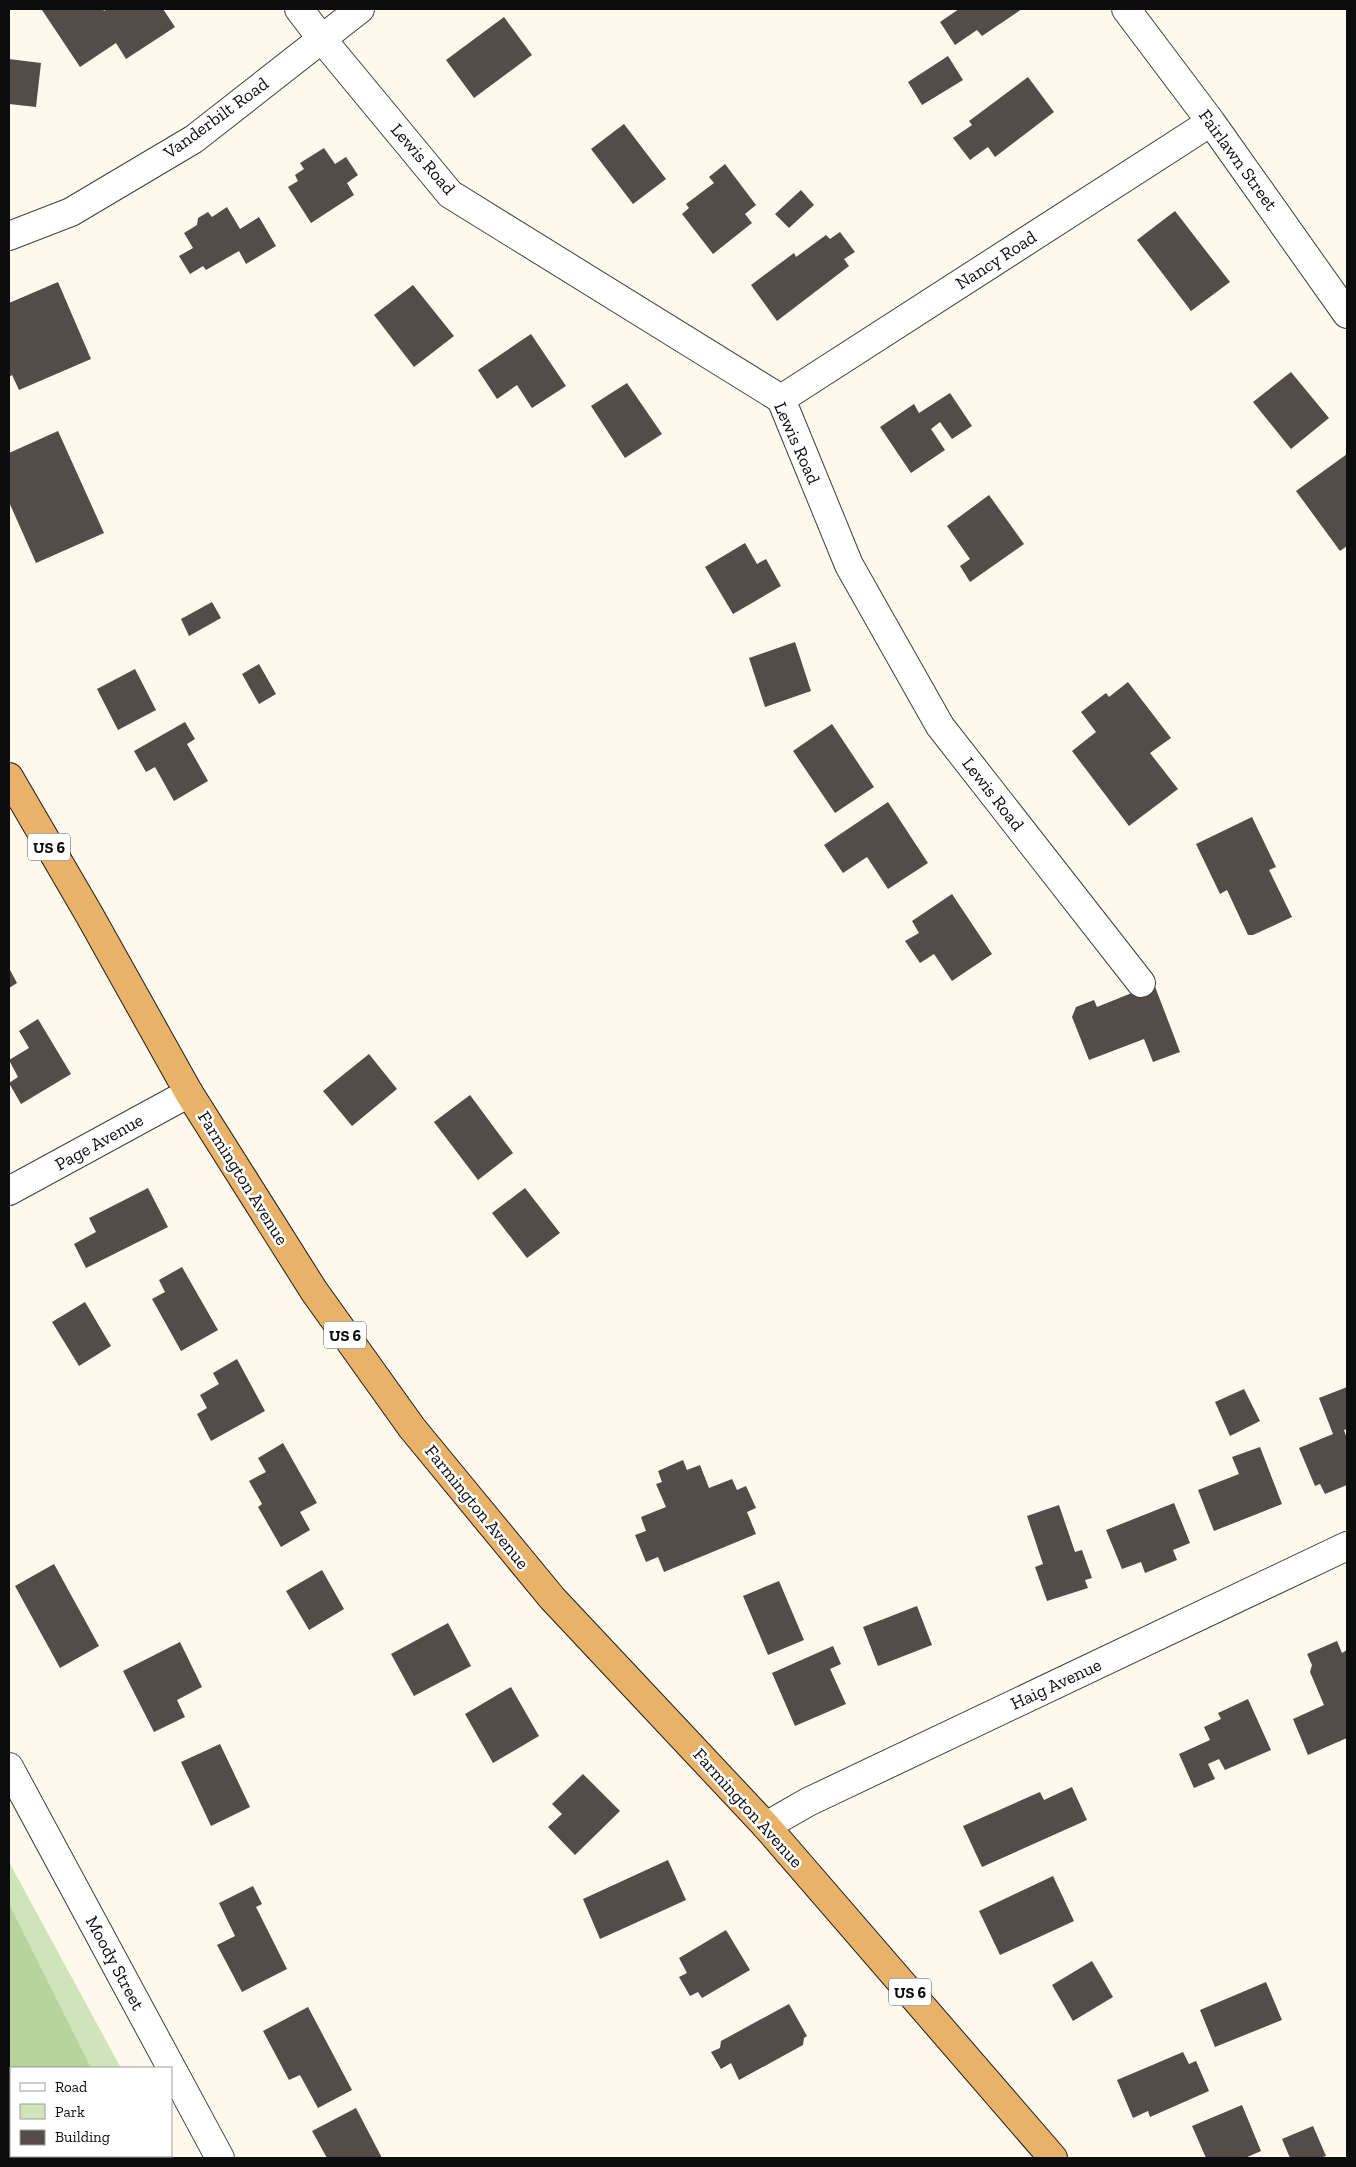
<svg xmlns="http://www.w3.org/2000/svg" width="1356" height="2167" font-family="'Zilla Slab',serif">
  <style>
    .green { fill: #d0e4ba }
    .forest { fill: #b5d39a }
    .building { fill: #534d49 }
    .lines { fill: none; stroke-linecap: round; stroke-linejoin: round }
    .minor-casing { stroke: #3f3f3f; stroke-width: 30 }
    .trunk-casing { stroke: #1d1d1d; stroke-width: 30 }
    .minor { stroke: #fff; stroke-width: 28 }
    .trunk { stroke: #e8b368; stroke-width: 28 }
    .labels { text-anchor: middle; dominant-baseline: central; stroke-width: 5; stroke-linejoin: round; paint-order: stroke }
    .shield { fill: #fff; stroke: #555; stroke-width: 1 }
    .shield-label { font-size: 16px; font-weight: bold; fill: #0c0c0c }
    .street-label { font-size: 18px; fill: #0c0c0c; stroke: #fff }
  </style>
  <rect width="100%" height="100%" fill="#fdf9ec"/>
  <path class="green" d="M9,1862l112,206h-110v88h157l1,2h-160z"/>
  <path class="forest" d="M9,1904l82,164h-80v88h124l1,2h-127z"/>
  <path class="building" d="M45,9h58l1,2 3,-2h56l12,18 -49,32 -10,-16 -36,24 -38,-57z
    M959,9h63l-40,27 -5,-6 -22,15 -15,-23z
    M504,17l28,38 -58,43 -28,-38z
    M948,56l15,24 -41,25 -14,-23z
    M9,59l32,4 -5,44 -27,-3z
    M1028,77l26,35 -59,45 -7,-10 -18,13 -17,-22 19,-13 -3,-4z
    M624,124l42,55 -33,25 -42,-55z
    M324,148l11,16 11,-7 12,18 -11,8 7,12 -43,28 -23,-36 10,-6 -3,-6 9,-6 -4,-6z
    M725,164l31,41 -11,9 7,9 -39,31 -31,-40 7,-6 -3,-4 28,-21 -5,-6z
    M801,190l13,15 -25,23 -14,-14z
    M227,207l13,22 19,-12 17,29 -30,18 -7,-13 -33,19 -3,-4 -13,8 -11,-18 14,-8 -9,-15 13,-8 1,-7 10,-6 4,5z
    M1175,211l55,71 -39,29 -54,-71z
    M840,232l15,20 -11,7 5,7 -72,55 -26,-36 43,-32 2,4 30,-22 4,4z
    M58,282l33,77 -72,31 -7,-15 -3,2v-74z
    M413,285l41,51 -40,31 -40,-52z
    M531,334l35,52 -34,22 -15,-23 -20,14 -19,-29z
    M1291,372l38,46 -38,31 -38,-47z
    M627,383l35,51 -37,24 -34,-52z
    M950,393l22,33 -20,13 -12,-17 -9,7 14,21 -34,23 -31,-46 34,-23 5,9z
    M58,431l46,102 -68,30 -27,-61v-49z
    M1347,454v92l-7,5 -44,-60z
    M989,495l35,49 -54,38 -10,-16 10,-7 -23,-33z
    M745,543l12,21 9,-5 15,27 -48,28 -28,-47z
    M212,602l9,16 -32,18 -8,-17z
    M795,642l16,49 -46,16 -16,-49z
    M259,664l17,30 -17,10 -17,-30z
    M135,669l21,41 -38,20 -21,-41z
    M1128,682l43,56 -21,15 28,36 -49,37 -57,-75 24,-19 -15,-20 25,-19 3,4z
    M185,722l10,17 -8,5 21,37 -34,20 -19,-34 -9,5 -12,-21z
    M832,724l42,63 -39,26 -42,-62z
    M888,802l40,61 -40,26 -21,-32 -24,16 -19,-28z
    M1252,817l24,50 -7,3 23,47 -39,18h-5l-21,-45 -7,4 -24,-50z
    M952,894l40,60 -40,27 -18,-27 -14,9 -15,-22 14,-8 -7,-12z
    M9,968l8,15 -8,5z
    M1154,984l26,68 -27,10 -9,-23 -55,21 -17,-43 4,-10 18,-7 3,7z
    M38,1019l33,55 -50,30 -12,-21 9,-6 -9,-17 20,-12 -10,-17z
    M369,1054l28,35 -45,37 -29,-35z
    M470,1095l43,58 -35,27 -44,-58z
    M148,1188l20,39 -82,41 -12,-24 22,-12 -7,-14z
    M525,1188l35,45 -33,25 -35,-45z
    M182,1267l36,63 -37,21 -29,-52 13,-7 -6,-12z
    M85,1302l26,44 -32,20 -27,-44z
    M237,1359l28,52 -54,30 -14,-27 10,-6 -7,-13 19,-11 -6,-11z
    M1347,1387v42l-3,1 3,9v46l-22,9 -5,-10 -5,2 -16,-38 34,-14 -14,-36z
    M1244,1389l16,32 -30,15 -15,-34z
    M283,1443l34,60 -17,9 10,18 -29,17 -23,-40 4,-3 -13,-23 17,-9 -8,-14z
    M1260,1447l22,57 -68,27 -16,-41 41,-16 -7,-17z
    M683,1460l4,10 13,-5 9,23 23,-9 5,11 9,-4 10,22 -9,4 9,22 -92,38 -6,-15 -12,5 -11,-27 11,-4 -5,-14 25,-10 -10,-23 6,-2 -4,-11z
    M1174,1503l16,40 -17,7 4,10 -32,13 -4,-11 -19,7 -16,-39z
    M1059,1505l16,47 7,-2 10,28 -7,2 3,8 -41,13 -12,-34 8,-3 -16,-48z
    M54,1564l45,82 -39,22 -45,-82z
    M322,1570l22,39 -35,21 -23,-39z
    M779,1581l25,59 -36,15 -25,-59z
    M917,1606l15,39 -54,21 -15,-39z
    M448,1623l23,43 -57,30 -23,-42z
    M1337,1641l5,12 5,-3v88l-39,17 -15,-36 31,-14 -14,-33 2,-7 -5,-11z
    M180,1642l22,45 -25,13 8,17 -31,15 -31,-61z
    M833,1646l8,18 -11,5 16,35 -51,22 -23,-53z
    M511,1687l28,49 -46,27 -28,-49z
    M1248,1699l23,51 -46,20 -6,-11 -11,5 7,15 -21,9 -15,-34 31,-14 -6,-13 17,-8 -3,-6z
    M220,1744l30,63 -39,19 -30,-64z
    M583,1774l37,37 -45,44 -27,-28 14,-13 -10,-10z
    M1072,1787l15,33 -105,47 -19,-41 77,-34 4,8z
    M668,1860l18,40 -86,39 -17,-40z
    M1053,1876l21,45 -74,34 -21,-44z
    M253,1886l9,18 -6,3 31,62 -45,23 -25,-47 18,-9 -16,-33z
    M726,1930l24,40 -48,28 -4,-6 -8,4 -11,-19 8,-4 -8,-15z
    M1092,1961l21,36 -40,24 -21,-36z
    M1266,1982l16,38 -67,27 -15,-37z
    M789,2004l18,32 -3,2 -1,7 -64,35 -8,-17 -10,6 -10,-17 9,-4 1,-7z
    M308,2007l44,83 -34,18 -18,-33 -11,5 -26,-49z
    M1183,2052l6,12 7,-3 13,30 -59,26 -2,-6 -15,7 -16,-38z
    M1242,2105l19,46 -16,7h-39l-14,-32z
    M356,2108l26,50h-55l-15,-27z
    M1313,2126l13,30 -7,2h-29l-8,-19z"/>
  <g class="lines">
    <g class="minor-casing">
      <path id="minor" d="M299,9l22,29 129,156 331,205 68,166 91,161 201,257
        M1126,9l85,113 136,192
        M9,236l62,-24 123,-73 166,-130
        M781,399l430,-277
        M9,1191l180,-98
        M9,1767l211,391
        M766,1826l42,-24 539,-256"/>
    </g>
    <g class="trunk-casing">
      <path id="trunk" d="M9,777l81,139 99,177 125,198 98,137 140,170 214,228 287,332"/>
    </g>
    <use href="#minor" class="minor"/>
    <use href="#trunk" class="trunk"/>
  </g>
  <g class="labels">
    <g class="shield">
      <rect x="28" y="833.5" width="42" height="27" rx="4"/>
      <rect x="324" y="1321.5" width="42" height="27" rx="4"/>
      <rect x="889" y="1978.5" width="42" height="27" rx="4"/>
    </g>
    <g class="shield-label">
      <text x="49" y="847">US 6</text>
      <text x="345" y="1335">US 6</text>
      <text x="910" y="1992">US 6</text>
    </g>
    <g class="street-label">
      <text transform="translate(216 118) rotate(-36)">Vanderbilt Road</text>
      <text transform="translate(423 159) rotate(49)">Lewis Road</text>
      <text transform="translate(1238 160) rotate(54)">Fairlawn Street</text>
      <text transform="translate(996 260) rotate(-33)">Nancy Road</text>
      <text transform="translate(797 443) rotate(66)">Lewis Road</text>
      <text transform="translate(993 794) rotate(52)">Lewis Road</text>
      <text transform="translate(99 1142) rotate(-29)">Page Avenue</text>
      <text transform="translate(243 1178) rotate(58)">Farmington Avenue</text>
      <text transform="translate(477 1507) rotate(51)">Farmington Avenue</text>
      <text transform="translate(1056 1684) rotate(-25)">Haig Avenue</text>
      <text transform="translate(748 1808) rotate(48)">Farmington Avenue</text>
      <text transform="translate(115 1963) rotate(62)">Moody Street</text>
    </g>
  </g>
  <rect width="1356" height="2167" fill="none" stroke="#0c0c0c" stroke-width="20"/>
  <rect x="10" y="2067" width="162" height="90" fill="#ffffff" stroke="#9e9e9e"/>
  <rect x="20" y="2083" width="25" height="8" fill="#ffffff" stroke="#9e9e9e"/>
  <text x="55" y="2092" font-size="15" fill="#0c0c0c">Road</text>
  <rect x="20" y="2104" width="25" height="15" fill="#d0e4ba" stroke="#9e9e9e"/>
  <text x="55" y="2117" font-size="15" fill="#0c0c0c">Park</text>
  <rect x="20" y="2130" width="25" height="15" fill="#534d49" stroke="#9e9e9e"/>
  <text x="55" y="2142" font-size="15" fill="#0c0c0c">Building</text>
</svg>
